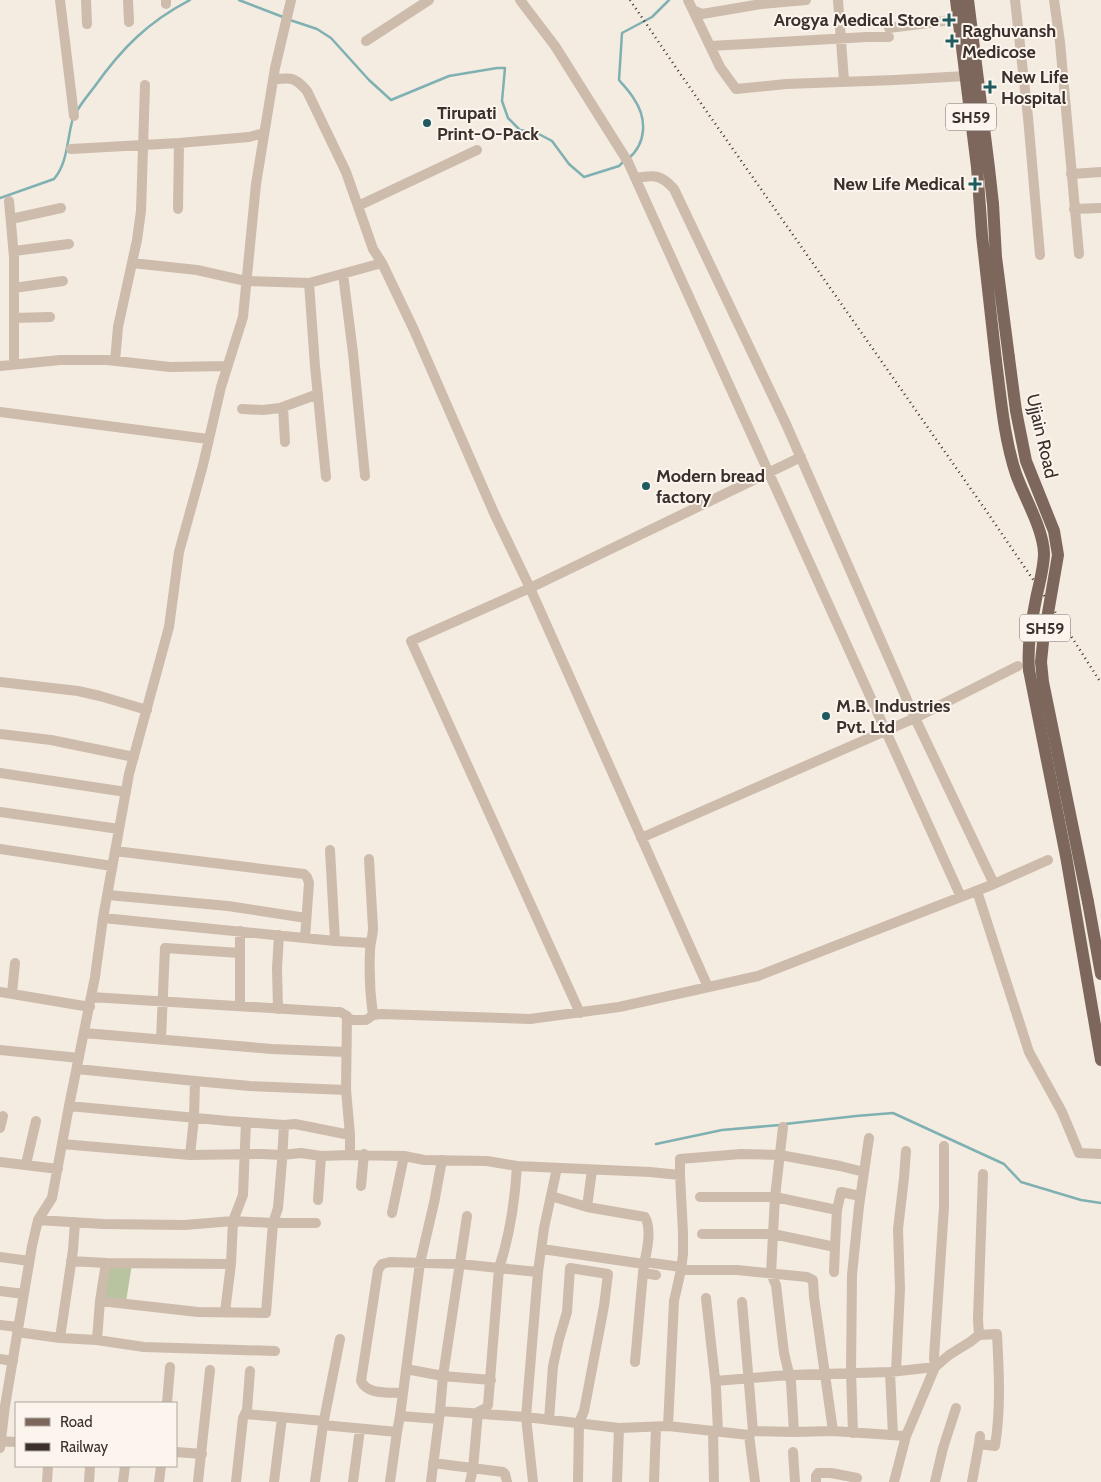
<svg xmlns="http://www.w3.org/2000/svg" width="1101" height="1482" font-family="Cabin,sans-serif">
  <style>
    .green { fill: #b8c4a0 }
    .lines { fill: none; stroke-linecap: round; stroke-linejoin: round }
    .stream { stroke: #7fb0b2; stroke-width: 2.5 }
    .minor { stroke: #cdbbac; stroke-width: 10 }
    .major { stroke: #7d675c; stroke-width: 12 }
    .rail { stroke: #3b302b; stroke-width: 2.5; stroke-dasharray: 1 4; stroke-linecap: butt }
    .major-bridge { stroke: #7d675c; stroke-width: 12 }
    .poi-dot { fill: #1f5a5e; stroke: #fbf5ee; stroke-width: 2 }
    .labels { text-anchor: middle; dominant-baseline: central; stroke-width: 4; stroke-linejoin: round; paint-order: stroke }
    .shield { fill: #fbf5ee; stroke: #756b66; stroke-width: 1 }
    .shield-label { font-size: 16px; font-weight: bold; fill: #3b302b }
    .poi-label { font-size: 18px; font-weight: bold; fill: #3b302b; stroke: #fbf5ee; text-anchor: start }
    .street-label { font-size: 18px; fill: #3b302b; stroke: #fbf5ee }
  </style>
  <rect width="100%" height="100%" fill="#f4ebe1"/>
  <path class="green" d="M132,1264l-6,38 -21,-5 1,-31z"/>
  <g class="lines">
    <path class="stream" d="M239,0l44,17
      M290,20l27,9 14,9 38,42 22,20 58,-24 48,-8h8l-3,33 6,17 12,12 15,2 17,9 17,23 15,13 35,-11 4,-4
      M77,111c5,-9 12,-17 18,-25 27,-38 53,-64 95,-86
      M628,159c19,-16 19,-41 6,-60 -4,-7 -10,-13 -15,-19l3,-47 30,-16 17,-17
      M0,198l54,-19c14,-16 13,-41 19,-61
      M785,1124l71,-8 37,-3 111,51 17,18 60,18 20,3
      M656,1144l66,-14 58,-5"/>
    <path class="minor" d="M60,0l14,116
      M86,0l1,24
      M128,0l1,22
      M166,0v4
      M520,0l35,46 73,116 333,735
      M688,0l32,67 16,22 50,-5 109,-4 71,-4
      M838,0l6,81
      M1015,0l13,117 12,138
      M1054,0l6,42 19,212
      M693,10l9,4 59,-10 45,-4
      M889,28l70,-9
      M366,41l63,-41
      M710,46l157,-9h22
      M273,80c18,-3 22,-3 34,11l39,81 27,77 9,14 32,67 80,183 36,75 178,399
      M71,149l108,-6 70,-6 15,-4
      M1071,174l30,-2
      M635,178c19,-3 26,-4 39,11l112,235 129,294 79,166
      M9,201l5,56v107
      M358,206l119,-56
      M178,209l1,-66
      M1074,209l27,-1
      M11,219l50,-11
      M14,251l55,-7
      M132,263l65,7 49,11 63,2 73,-20
      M343,274l10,79 12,123
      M309,283l6,83 11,111
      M14,288l49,-7
      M14,318l36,-1
      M115,361l3,-34 19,-87 4,-29 4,-126
      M0,366l60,-6h47l63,7 57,-1
      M283,407l2,35
      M242,409l21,1 17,-2 38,-14
      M0,412l208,27
      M0,682l78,9 22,5 47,14
      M0,734l51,6 83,17
      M0,773l126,19
      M0,812l119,17
      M641,838l274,-120 103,-52
      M0,849l112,17
      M330,850l5,91
      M115,851l189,23 3,3 2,6 -4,55
      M369,859l4,69c0,8 -3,15 -3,23 -1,22 0,43 3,64
      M977,891l52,161 33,60 17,41 22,1
      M108,895l120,11 78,12
      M103,918l232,23 36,2
      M0,992l90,15
      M12,993l3,-30
      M91,997l244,15h5l7,4 1,3 6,1h12l7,-5 8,-1 149,5 89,-12 139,-31 236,-92 54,-24
      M240,1006v-75
      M278,1009l-1,-41 2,-33
      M580,1013l-169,-372 119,-53 271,-131
      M84,1033l188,16 74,3
      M161,1039l4,-91 75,5
      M0,1050l79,8
      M195,1081l55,5 96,4 4,45
      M346,1090l1,-74
      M69,1106l159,15 56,4 11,-1 55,11v20l54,1 20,4 63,1 30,5 133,6 30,3v-16l61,-5 39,1 60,11 24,6 -5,34 -7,69 -1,97 2,61
      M783,1127l-8,70 -2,37 62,13 2,-37 4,-18 19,4
      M0,1128l3,-12
      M62,1144l128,11 4,-37 1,-37 -118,-12
      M190,1155l72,-1 20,1 19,-2 20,3 29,-1
      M0,1162l58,7
      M26,1164l10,-43
      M864,1172l5,-34
      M361,1186l3,-32
      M551,1196l36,11 58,10c7,13 2,33 -1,47
      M700,1197h75l62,13
      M318,1200l3,-44
      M587,1207l5,-37
      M392,1213l12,-57
      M38,1220l65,4 82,1 48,-4 40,2h43
      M702,1234h71l-2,40 5,11 8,68 7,29 3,50
      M542,1249l102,15 -1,9
      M0,1257l29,4
      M71,1261l35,2
      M645,1262l36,5
      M681,1270h56l70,7 6,3 1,17 19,134
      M834,1272l1,-25
      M0,1291l24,3
      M706,1298l10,90 2,44
      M100,1301l98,11 68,1 7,-90 5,-15 4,-47 2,-36
      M742,1302l11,129
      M225,1312l6,-48 2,-43 10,-26 3,-73
      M0,1325l18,2
      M17,1332l43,6 37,2 3,-39 6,-38 125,1
      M979,1335l-1,-16 5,-145
      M60,1338l13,-88 2,-28
      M97,1340l47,7 131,4
      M0,1359l13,2
      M635,1362l8,-89 13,2
      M406,1369l37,7 48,4
      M896,1371l4,-82 -2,-60 6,-51 2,-27
      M890,1372l3,63
      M715,1381l73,-6 102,-3 45,-5 -1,-9 10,-151v-61
      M403,1393c-14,-1 -36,2 -42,-12l17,-111 4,-6 8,-2 70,2 39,4c11,-33 16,-68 18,-102
      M167,1403l3,-36
      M440,1411l86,6 93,11 49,-2 81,9 4,-4 41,1 39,-1 73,5
      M245,1414l79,7
      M400,1416l20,-153 14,-60 8,-43
      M549,1420l4,-54 6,-27 8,-27 3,-44 38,6 -4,32 -20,105 -5,12 -1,59
      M323,1425l17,-86
      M668,1426l6,-125 7,-31 2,-16v-21l-3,-58
      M713,1431l1,51
      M749,1435l6,47
      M1,1441l15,1
      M0,1448l5,-42 27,-160 6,-26 14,-22 17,-92 26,-129 8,-59 26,-144 40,-147 10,-75 24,-87 18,-78 22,-70 13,-133 19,-116 16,-68
      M176,1452l26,2
      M793,1452l2,30
      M433,1463l70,9 2,2 2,8
      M47,1482l1,-16
      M89,1482l1,-16
      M123,1482l2,-16
      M159,1482l2,-16
      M198,1482l12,-112
      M236,1482l7,-64 4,-8 3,-39
      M274,1482l8,-64
      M315,1482l8,-57 74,7 3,-16 39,3
      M353,1482l7,-53
      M390,1482l7,-50
      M431,1482l9,-71 3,-35 24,-160
      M470,1482l3,-13 5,-57 8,-4 2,-3 11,-137 39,4
      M533,1482l-7,-65 12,-145 6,-44 13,-60
      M617,1482l2,-54
      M654,1482l2,-55
      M816,1482v-6l2,-3h13l26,5
      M894,1482l12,-46 29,-69 14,-12 21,-13 9,-7 18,-1c2,38 4,75 -2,112l-16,-2 1,-8
      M935,1482l8,-34 13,-40
      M972,1482l7,-38"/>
    <path class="major" d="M956,0l21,167 5,68 14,126
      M968,0l21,168 4,36 3,53 13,101
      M1029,670l37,186 35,204
      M1088,902l13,72"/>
    <path class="rail" d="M630,0l49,72 308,440 77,113 37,58"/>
    <path class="major-bridge" d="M1009,358l7,53 10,50 28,70 4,24 -15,87 -2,20 2,20 45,220
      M996,361c5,38 8,77 20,113 8,23 27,54 28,79 0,13 -4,28 -7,41 -5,25 -10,50 -8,76"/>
  </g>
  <g class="poi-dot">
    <path d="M946.5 12.5h5v5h5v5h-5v5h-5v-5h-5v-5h5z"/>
    <path d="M949.5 33.5h5v5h5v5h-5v5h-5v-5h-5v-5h5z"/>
    <path d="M987.5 79.5h5v5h5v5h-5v5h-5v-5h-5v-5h5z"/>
    <circle cx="427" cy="123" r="5"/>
    <path d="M972.5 176.5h5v5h5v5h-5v5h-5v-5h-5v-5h5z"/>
    <circle cx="646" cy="486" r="5"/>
    <circle cx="826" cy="716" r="5"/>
  </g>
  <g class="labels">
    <g class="shield">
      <rect x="946" y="103.5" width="50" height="27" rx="4"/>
      <rect x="1020" y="614.5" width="50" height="27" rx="4"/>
    </g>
    <g class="shield-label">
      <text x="971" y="117">SH59</text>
      <text x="1045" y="628">SH59</text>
    </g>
    <g class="poi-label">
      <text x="939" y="20" text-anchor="end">Arogya Medical Store</text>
      <text x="962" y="31">Raghuvansh<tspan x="962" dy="21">Medicose</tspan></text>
      <text x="1001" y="77">New Life<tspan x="1001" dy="21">Hospital</tspan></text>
      <text x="437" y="113">Tirupati<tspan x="437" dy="21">Print-O-Pack</tspan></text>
      <text x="965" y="184" text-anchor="end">New Life Medical</text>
      <text x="656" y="476">Modern bread<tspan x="656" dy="21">factory</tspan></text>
      <text x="836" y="706">M.B. Industries<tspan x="836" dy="21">Pvt. Ltd</tspan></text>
    </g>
    <g class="street-label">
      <text transform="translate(1042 436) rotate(77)">Ujjain Road</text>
    </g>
  </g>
  <rect x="15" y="1402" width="162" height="65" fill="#fbf5ee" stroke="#aea6a0"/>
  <rect x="25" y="1418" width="25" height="8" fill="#7d675c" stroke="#aea6a0"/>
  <text x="60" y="1427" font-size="15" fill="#3b302b">Road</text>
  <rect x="25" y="1443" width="25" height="8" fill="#3b302b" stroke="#aea6a0"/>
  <text x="60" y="1452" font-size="15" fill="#3b302b">Railway</text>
</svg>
